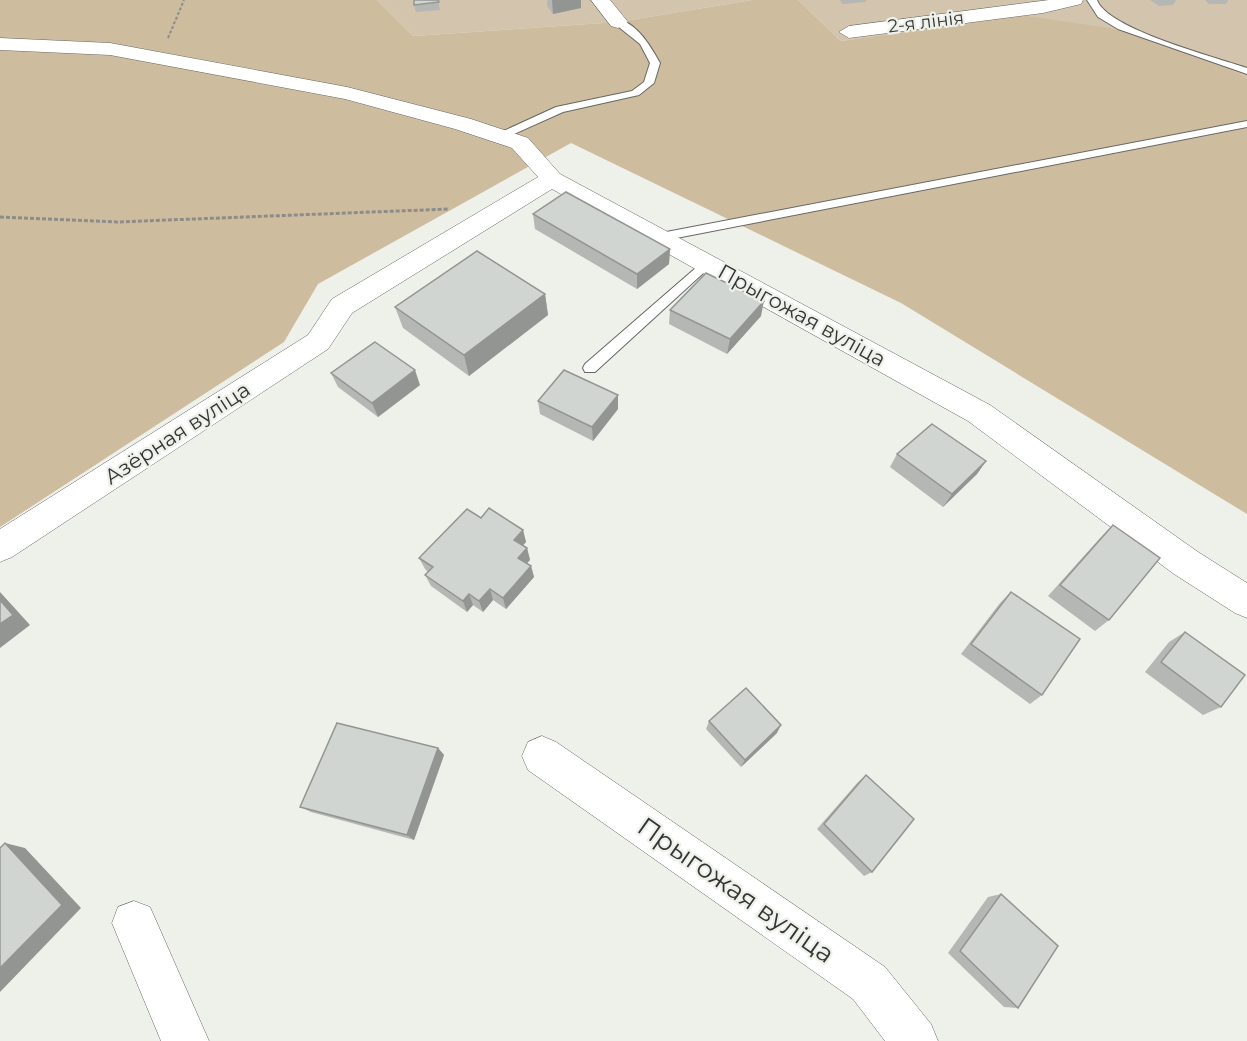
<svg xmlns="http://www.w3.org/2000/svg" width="1247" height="1041" font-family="Montserrat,sans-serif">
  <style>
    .green { fill: #d3c5ad }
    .forest { fill: #cebc9f }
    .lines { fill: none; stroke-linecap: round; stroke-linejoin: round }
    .service-casing { stroke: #676864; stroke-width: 2 }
    .minor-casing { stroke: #676864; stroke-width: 1 }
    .path-far1 { stroke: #8c8d89; stroke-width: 2; stroke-dasharray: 3 2; stroke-linecap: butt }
    .path { stroke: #8c8d89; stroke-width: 3; stroke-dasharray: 4 2; stroke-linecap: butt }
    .service { fill: #fff; fill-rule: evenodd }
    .minor { fill: #fff; fill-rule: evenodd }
    .wall { fill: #b4b7b4 }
    .shaded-wall { fill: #929592 }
    .building { fill: #d1d5d1; stroke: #929592; stroke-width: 1.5 }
    .labels { text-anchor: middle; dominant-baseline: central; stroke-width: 4.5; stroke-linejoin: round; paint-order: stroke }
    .far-street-label { font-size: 18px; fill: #343533; stroke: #eef0ea }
    .street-label { font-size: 21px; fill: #343533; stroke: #eef0ea }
    .near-street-label { font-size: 26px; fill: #343533; stroke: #eef0ea }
  </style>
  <rect width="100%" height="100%" fill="#eef0ea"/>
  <path class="green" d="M377,0h375l-134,22 -205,14z
    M798,0h449v79l-86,-38 -140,-26 -180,26z"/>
  <path class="forest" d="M0,0h377l36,36 205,-14 134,-22h46l43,41 180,-26 88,13 52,13 77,32 9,6v435l-346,-211 -330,-160 -253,141 -34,58 -284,185z"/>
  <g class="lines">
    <g class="service-casing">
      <path id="service" d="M1087,0h10c10,29 118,57 150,68v6l-129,-45 -20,-12z
        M615,20c19,-2 37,28 45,43l-6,20 -15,12 -76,17 -58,26h-8v-4l59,-27 76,-16 12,-9 6,-19 -10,-19 -25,-20z
        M1247,121v6l-586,114 -6,-4 6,-4z
        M706,259l5,1v6l-116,106h-10l-2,-4 2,-4z"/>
    </g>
    <g class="minor-casing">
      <path id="minor" d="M591,0h19l18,22 -10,6 -7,-2z
        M1049,0h34l-2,4 -38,9 -194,25 -10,-6 10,-6z
        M0,38l110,5 237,44 124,32 57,19 32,36 430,231 208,147 49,31v35l-12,-5 -61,-39 -206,-153 -416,-232 -200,124 -24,36 -316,208 -12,5v-33l308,-194 24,-36 206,-122 -26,-29 -57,-19 -110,-30 -235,-44 -110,-5z
        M542,736l14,6 329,225 46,57 7,17h-53l-32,-42 -325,-229 -6,-14 6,-14z
        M134,901l16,6 59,134h-48l-49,-118 6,-16z"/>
    </g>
    <path class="path-far1" d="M168,38l16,-38"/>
    <path class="path" d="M0,217l117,5 332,-13"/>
    <use href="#service" class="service"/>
    <use href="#minor" class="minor"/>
  </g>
  <path class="wall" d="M438,0l2,10 -24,2 -2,-7z
    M547,0h34v8l-28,6 -6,-8z
    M840,0h26v2l-24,2z
    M1150,0h26l-3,5 -14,1z
    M1205,0h23l-2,4h-17z
    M533,214l137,35 -1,15 -32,25 -102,-60z
    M545,294l3,21 -79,61 -66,-48 -8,-21z
    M670,310l91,6 -34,38 -58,-30z
    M331,373l89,12 -42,32 -40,-30z
    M538,401l80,8 -25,32 -53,-27z
    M897,454l89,7 -9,13 -34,33 -53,-40z
    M481,518l42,12 3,12 -3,3 4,3 3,12 -3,3 4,3 3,11 -28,32 -13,-9 -10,12 -10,-7 -6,7 -36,-26 -6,-11 3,-3 -3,-3 -6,-11z
    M1113,525l-4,95 -14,11 -47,-35 52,-58z
    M1011,592l31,103 -12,9 -69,-50 39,-51z
    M1185,632l36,75 -18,8 -58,-43 24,-30z
    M709,721l68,12 -36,34 -35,-38z
    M438,748l6,7 -30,85 -103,-28 -11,-5z
    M866,775l6,97 -8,4 -47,-47 41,-47z
    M1001,894l17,114 -14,-1 -56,-54 40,-56z"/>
  <path class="shaded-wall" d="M552,0h29v8l-28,6z
    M670,249l-1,15 -32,25v-15z
    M545,294l3,21 -79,61 -5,-21z
    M764,301l-3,15 -34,38 3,-15z
    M415,370l5,15 -42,32 -6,-14z
    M618,395v14l-25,32 -1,-14z
    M986,461l-9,13 -34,33 9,-13z
    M523,530l3,12 -9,10 -3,-12z
    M527,548l3,12 -9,9 -3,-11z
    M531,566l3,11 -28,32 -3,-11z
    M490,589l3,11 -10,12 -4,-11z
    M0,592l30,33 -30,23z
    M469,594l4,11 -6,7 -4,-11z
    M781,725l-4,8 -36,34 4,-7z
    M438,748l6,7 -30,85 -7,-5z
    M5,843l20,5 56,60 -81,84v-24z"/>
  <path class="building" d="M414,0h24l1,2 -25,3z
    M566,192l104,57 -33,25 -104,-60z
    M477,251l68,43 -81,61 -69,-48z
    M706,273l58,28 -34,38 -60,-29z
    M375,342l40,28 -43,33 -41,-30z
    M564,370l54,25 -26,32 -54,-26z
    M932,424l54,37 -34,33 -55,-40z
    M489,508l34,22 -9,10 13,8 -9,10 13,8 -28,32 -13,-9 -11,12 -10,-7 -6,7 -38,-26 8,-8 -14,-9 48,-49 14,9z
    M1113,525l47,33 -51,62 -49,-35z
    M1011,592l69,47 -38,56 -71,-51z
    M0,600l13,15 -13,9z
    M1185,632l60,43 -24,32 -60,-45z
    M746,688l35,37 -36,35 -36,-39z
    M337,723l101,25 -31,87 -107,-28z
    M866,775l48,44 -42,53 -48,-48z
    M5,843l57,62 -62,63v-120z
    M1001,894l57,52 -40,62 -58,-57z"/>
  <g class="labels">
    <g class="far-street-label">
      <text transform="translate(926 22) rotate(-7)">2-я лінія</text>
    </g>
    <g class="street-label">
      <text transform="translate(802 315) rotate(29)">Прыгожая вуліца</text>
      <text transform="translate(177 433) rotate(-33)">Азёрная вуліца</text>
    </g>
    <g class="near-street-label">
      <text transform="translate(736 890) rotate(35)">Прыгожая вуліца</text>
    </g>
  </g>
</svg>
